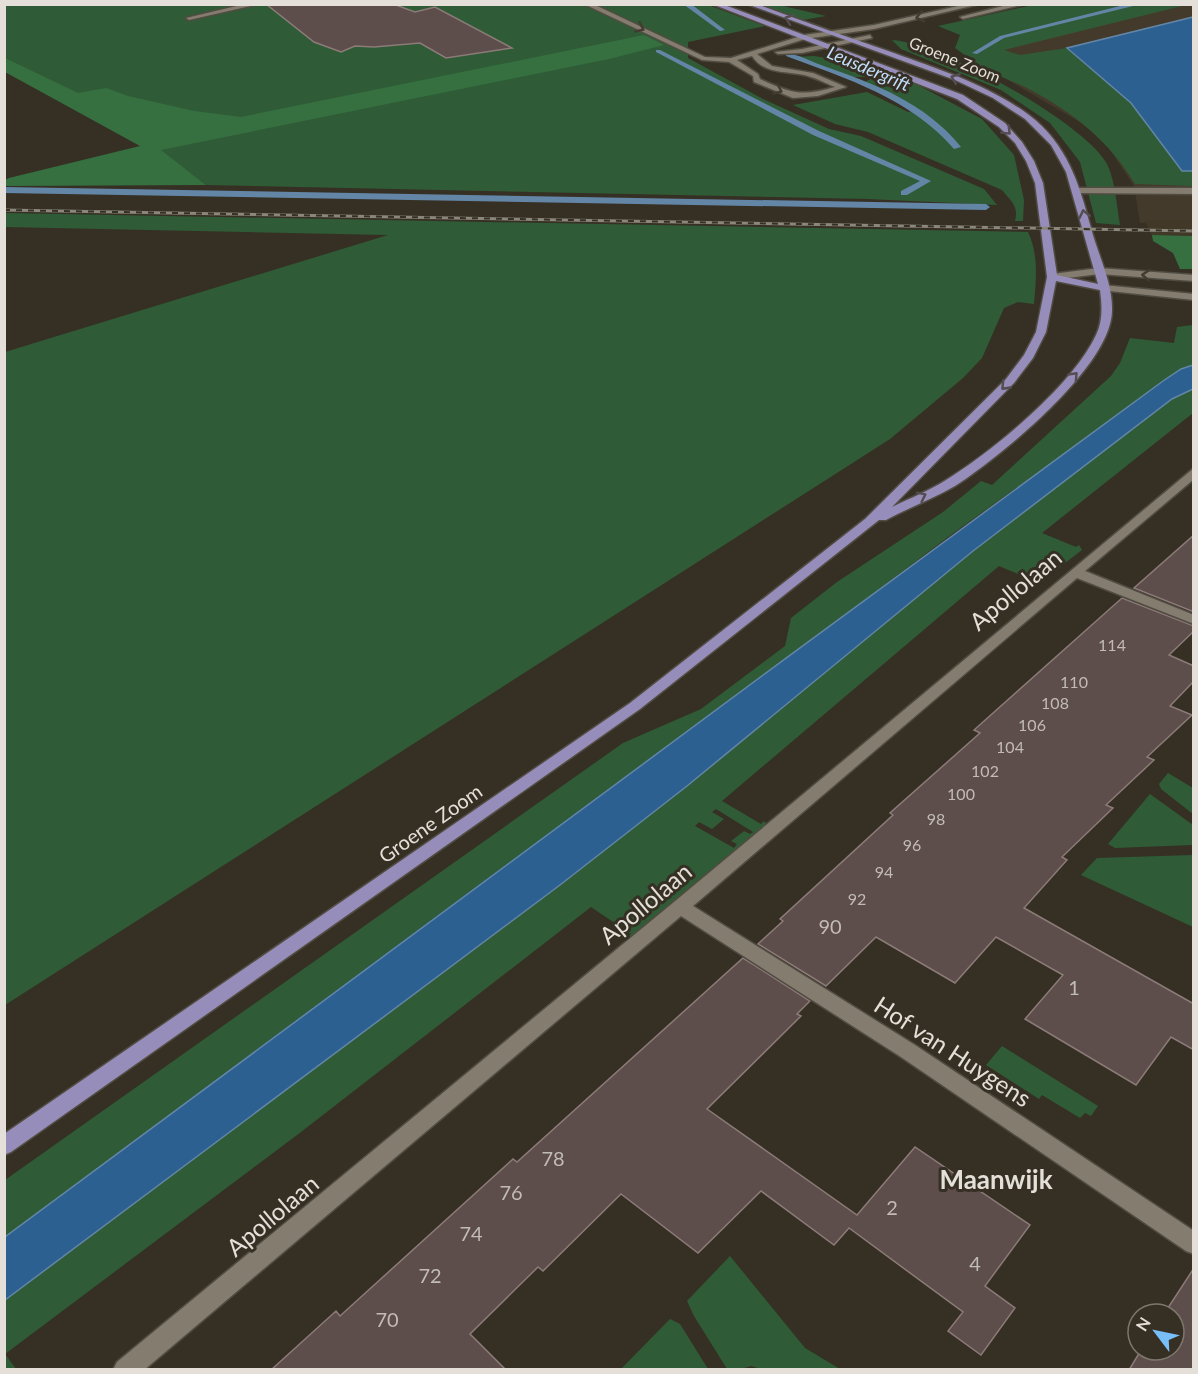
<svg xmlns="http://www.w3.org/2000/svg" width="1198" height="1374" font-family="Lato,sans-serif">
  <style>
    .commercial { fill: #443a2b }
    .built { fill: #413827 }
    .green { fill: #2f5c36; fill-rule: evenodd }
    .forest { fill: #367040 }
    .water { fill: #2c6091; stroke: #6386a7; stroke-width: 1.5 }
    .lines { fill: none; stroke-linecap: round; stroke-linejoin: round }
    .stream { fill: #6386a7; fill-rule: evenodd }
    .building { fill: #5d4d4b; stroke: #8c7b79; stroke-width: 1.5 }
    .minor-casing { stroke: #514c42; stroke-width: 3 }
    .major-casing { stroke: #514c42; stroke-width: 3 }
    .minor { fill: #837c6f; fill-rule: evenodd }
    .major { fill: #978dba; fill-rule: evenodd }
    .rail-casing { stroke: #8c877d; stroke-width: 3 }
    .rail { stroke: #363024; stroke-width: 2; stroke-dasharray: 6; stroke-linecap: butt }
    .oneway { stroke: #423b2f }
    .oneway2 { stroke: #534c51 }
    .labels { text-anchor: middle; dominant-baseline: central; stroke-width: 6; stroke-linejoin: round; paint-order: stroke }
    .far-street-label { font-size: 16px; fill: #e4e0d9; stroke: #363024 }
    .number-label { font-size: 16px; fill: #c2bbb6 }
    .far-water-label { font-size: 18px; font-style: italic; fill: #c2defc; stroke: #363024 }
    .street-label { font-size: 20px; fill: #e4e0d9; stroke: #363024 }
    .near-number-label { font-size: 20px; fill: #c2bbb6 }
    .near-street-label { font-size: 24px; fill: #e4e0d9; stroke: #363024 }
    .near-neighbourhood-label { font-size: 26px; font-weight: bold; fill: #e4e0d9; stroke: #363024 }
  </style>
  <rect width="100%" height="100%" fill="#363024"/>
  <path class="commercial" d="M1129,5h64v216l-53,2 -6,-37 -29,-44 -27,-21 -116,-68z"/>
  <path class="built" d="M1144,220h49v16l-41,-1z"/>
  <path class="green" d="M4,5h704l57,21 -77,16v16l75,41 66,30 32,7 123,53 13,16 -129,-6 -662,-14 -46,-35 -155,-78z
    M760,5h19l47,11 -23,4z
    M1033,5h153l-182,45 16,5 47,-7 64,55 51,68h11v15l-58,-2c-25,-41 -57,-68 -99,-91 -17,-10 -37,-16 -54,-26 -10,-5 -18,-13 -27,-19l5,-13 -22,-9z
    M892,40c46,2 196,84 216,126 7,15 9,42 12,59l-24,-2 -16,-61 -30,-39 -49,-33 -100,-41z
    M814,56l55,9 45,18 68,36 32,36 10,45 -1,21h-8c4,-15 -4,-20 -13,-31l-134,-58 -33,-8 -42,-19 74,-13 41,20 11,-2 -54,-28 9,-5h-22l-60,-20z
    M5,213l1023,19c11,24 8,47 6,72l-16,-2 -14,6 -22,50 -19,20 -73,61 -885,566v-653l383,-117 -383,-8z
    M1193,325v40l-12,4 -233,168 -232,175 -711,525v-57l618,-437 78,-34 84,-63 6,-28 46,-36 106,-70 38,-31 11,4 119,-109 9,-13 10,-25 44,5 3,-16z
    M1193,389v24l-151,120 34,14 3,-2 3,5 -43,33 -40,-17 -277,235 39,23 3,-3 4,5 -137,115 -6,-3 6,-4 -40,-27 -290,225 -296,222 11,15 -11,1v-70l555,-415 127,-99 286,-235 199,-152zM716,809l37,23 -3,2 -6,-3 -13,10 6,3 -3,4 -39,-22 4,-4 13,7 12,-10 -12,-7z
    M1168,773l25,15v26l-32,-25 -2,-5z
    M1150,794l43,31v20l-78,3 -7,-4z
    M1193,855v72l-112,-52 16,-17z
    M1002,1046l96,60 -7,10 -6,-3 -5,5 -38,-23 -3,4 -53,-34z
    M730,1256l75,92 35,21 -76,1 -13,-4 -10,3h-14l-33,-53 -7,-15z
    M670,1319l10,5 28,45h-87z"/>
  <path class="forest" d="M644,35l20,10 -55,14 -448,91 45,35 -201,1v-6l4,-2 131,-32 -135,-74v-14l73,35 28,-5 22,8 66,15 47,6z
    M1152,235l41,1v33h-13l-7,-16 -20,-12z"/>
  <path class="water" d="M1193,17v154h-11l-51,-68 -64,-55z
    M1193,365v24l-21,10 -199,152 -286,235 -127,99 -555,415v-63c384,-287 771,-572 1158,-856l18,-12z"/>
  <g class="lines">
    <path class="stream" d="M683,4h8l34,26 -5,1z
      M1128,4h13l-137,34 -27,16 -5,-1 28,-17z
      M656,50h4l159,81 112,50 -24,14h-6v-4l19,-10 -107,-46 -157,-83z
      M786,54c11,-1 24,7 35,11 52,18 105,38 140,82l-7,2c-44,-51 -107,-70 -168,-93z
      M4,187l982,17 4,3 -4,3 -982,-17z"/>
  </g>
  <path class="building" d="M266,4h127l22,8 20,-5 77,41 -66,10 -26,-15 -46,4 -19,-1 -14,6 -27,-10z
    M1194,535v77l-60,-24z
    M1122,598l72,28v5l-25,24 25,11v15l-24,25 22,9 -45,42 7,3 -48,45 7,3 -51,49 5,3 -43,48 170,96v46l-23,-13 -35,48 -111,-66 38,-44 -67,-38 -41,46 -79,-46 -50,49 -68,-42 25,-23 -3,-2 113,-104 -3,-2 90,-80 -6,-3z
    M743,958l67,43 -13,13 4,2 -94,93 150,106 58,-68 115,78 -45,61 30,22 -34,47 -33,-24 15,-19 -114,-84 -15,17 -73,-54 -63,62 -77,-59 -78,77 -5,-4 -68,67 36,36h-235l65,-59 4,5 173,-157 4,3z
    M1194,1268v102h-65l12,-20h33v-36h-10z"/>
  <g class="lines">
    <g class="minor-casing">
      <path id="minor" d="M245,4h14l-70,16 -3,-2z
        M584,4h9l112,53 26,1 73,-23 70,-10 93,-21h13l-106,25 -69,10 -48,15 15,12 41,7 33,14 -28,9 -25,2 -39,-16 -1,-6 -24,-14 -27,-2zM752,56c12,18 32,15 52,19 10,2 21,8 31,12 -35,10 -43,6 -75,-8l-2,-5 -21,-14z
        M1011,4h14l-62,15 -3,-2z
        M870,35l2,3 -70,15 -24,1 -3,-2 27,-3z
        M1078,188h116v6l-119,-1v-4z
        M1099,268l95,7v6l-95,-7 -47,6 -5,-3 5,-3z
        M1103,285l91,9v6l-94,-10 -2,-2z
        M1194,468v11l-109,92 109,44v9l-117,-46 -384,328 222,139 279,186v23l-8,-3 -285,-194 -220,-141 -537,454h-31l4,-8 557,-460z"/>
    </g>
    <g class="major-casing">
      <path id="major" d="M712,4h10l241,91 42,28 17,19 12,19 9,22 14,92 41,9 -32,-112 -15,-27 -26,-26 -32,-21 -38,-18 -208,-76h10c45,17 91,33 137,49 47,17 94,32 135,62 38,29 50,68 62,113 7,27 22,55 21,83 -1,56 -112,146 -157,175 -22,13 -47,22 -69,34h-7l-239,189 -629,443 -7,3v-21l626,-431 235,-184 141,-140 18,-24 12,-23 11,-55 -12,-94 -9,-22 -11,-18 -16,-16 -42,-28zM1056,281l44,9c2,15 3,31 -4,45 -23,50 -103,116 -150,145 -17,11 -36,18 -54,27l122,-124 19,-25 13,-26z"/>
    </g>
    <use href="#minor" class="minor"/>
    <use href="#major" class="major"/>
    <g class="rail-casing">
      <path id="rail" d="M4,210l1190,21"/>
    </g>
    <use href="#rail" class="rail"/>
  </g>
  <defs><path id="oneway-chevron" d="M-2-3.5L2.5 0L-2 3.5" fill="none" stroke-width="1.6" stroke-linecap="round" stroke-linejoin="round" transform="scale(1.5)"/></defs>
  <g class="oneway">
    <use href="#oneway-chevron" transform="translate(920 17) rotate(167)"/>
    <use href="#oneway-chevron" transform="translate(640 28) rotate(25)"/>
    <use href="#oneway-chevron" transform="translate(778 90) rotate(24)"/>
    <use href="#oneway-chevron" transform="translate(1146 275) rotate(-176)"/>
  </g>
  <g class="oneway2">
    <use href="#oneway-chevron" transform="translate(789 19) rotate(-160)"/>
    <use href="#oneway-chevron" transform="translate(955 78) rotate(-158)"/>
    <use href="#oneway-chevron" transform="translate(1007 131) rotate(45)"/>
    <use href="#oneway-chevron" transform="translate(1084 214) rotate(-103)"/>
    <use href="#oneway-chevron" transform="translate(1074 376) rotate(-47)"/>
    <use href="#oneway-chevron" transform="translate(1005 386) rotate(134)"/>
    <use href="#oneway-chevron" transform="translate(922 496) rotate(-26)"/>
  </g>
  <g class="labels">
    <g class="far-street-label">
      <text transform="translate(955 59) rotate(22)">Groene Zoom</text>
    </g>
    <g class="number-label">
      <text x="1112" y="644">114</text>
      <text x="1074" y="681">110</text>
      <text x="1055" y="702">108</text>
      <text x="1032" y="724">106</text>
      <text x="1010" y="746">104</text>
      <text x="985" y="770">102</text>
      <text x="961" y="793">100</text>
      <text x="936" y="818">98</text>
      <text x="912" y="844">96</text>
      <text x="884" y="871">94</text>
      <text x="857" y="898">92</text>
    </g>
    <g class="far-water-label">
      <text transform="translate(869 68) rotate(23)">Leusdergrift</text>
    </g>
    <g class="street-label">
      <text transform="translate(430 823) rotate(-35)">Groene Zoom</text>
    </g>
    <g class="near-number-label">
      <text x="830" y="926">90</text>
      <text x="1074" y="987">1</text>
      <text x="553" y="1158">78</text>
      <text x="511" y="1192">76</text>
      <text x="892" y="1207">2</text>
      <text x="471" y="1233">74</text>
      <text x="975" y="1263">4</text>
      <text x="430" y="1275">72</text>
      <text x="387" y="1319">70</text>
    </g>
    <g class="near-street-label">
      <text transform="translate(1015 589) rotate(-40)">Apollolaan</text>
      <text transform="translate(645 903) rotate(-40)">Apollolaan</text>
      <text transform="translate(953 1051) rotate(33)">Hof van Huygens</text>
      <text transform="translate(272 1215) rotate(-40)">Apollolaan</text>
    </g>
    <g class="near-neighbourhood-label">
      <text x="996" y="1179">Maanwijk</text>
    </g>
  </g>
  <rect width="1198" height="1374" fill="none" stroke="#e4e0d9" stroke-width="12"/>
  <g transform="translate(1156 1332) rotate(302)"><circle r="28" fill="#363024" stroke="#7c766c" stroke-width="1.5"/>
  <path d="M0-4.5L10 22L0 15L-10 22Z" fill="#78bff8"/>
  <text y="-9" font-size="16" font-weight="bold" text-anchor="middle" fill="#e4e0d9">N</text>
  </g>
</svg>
